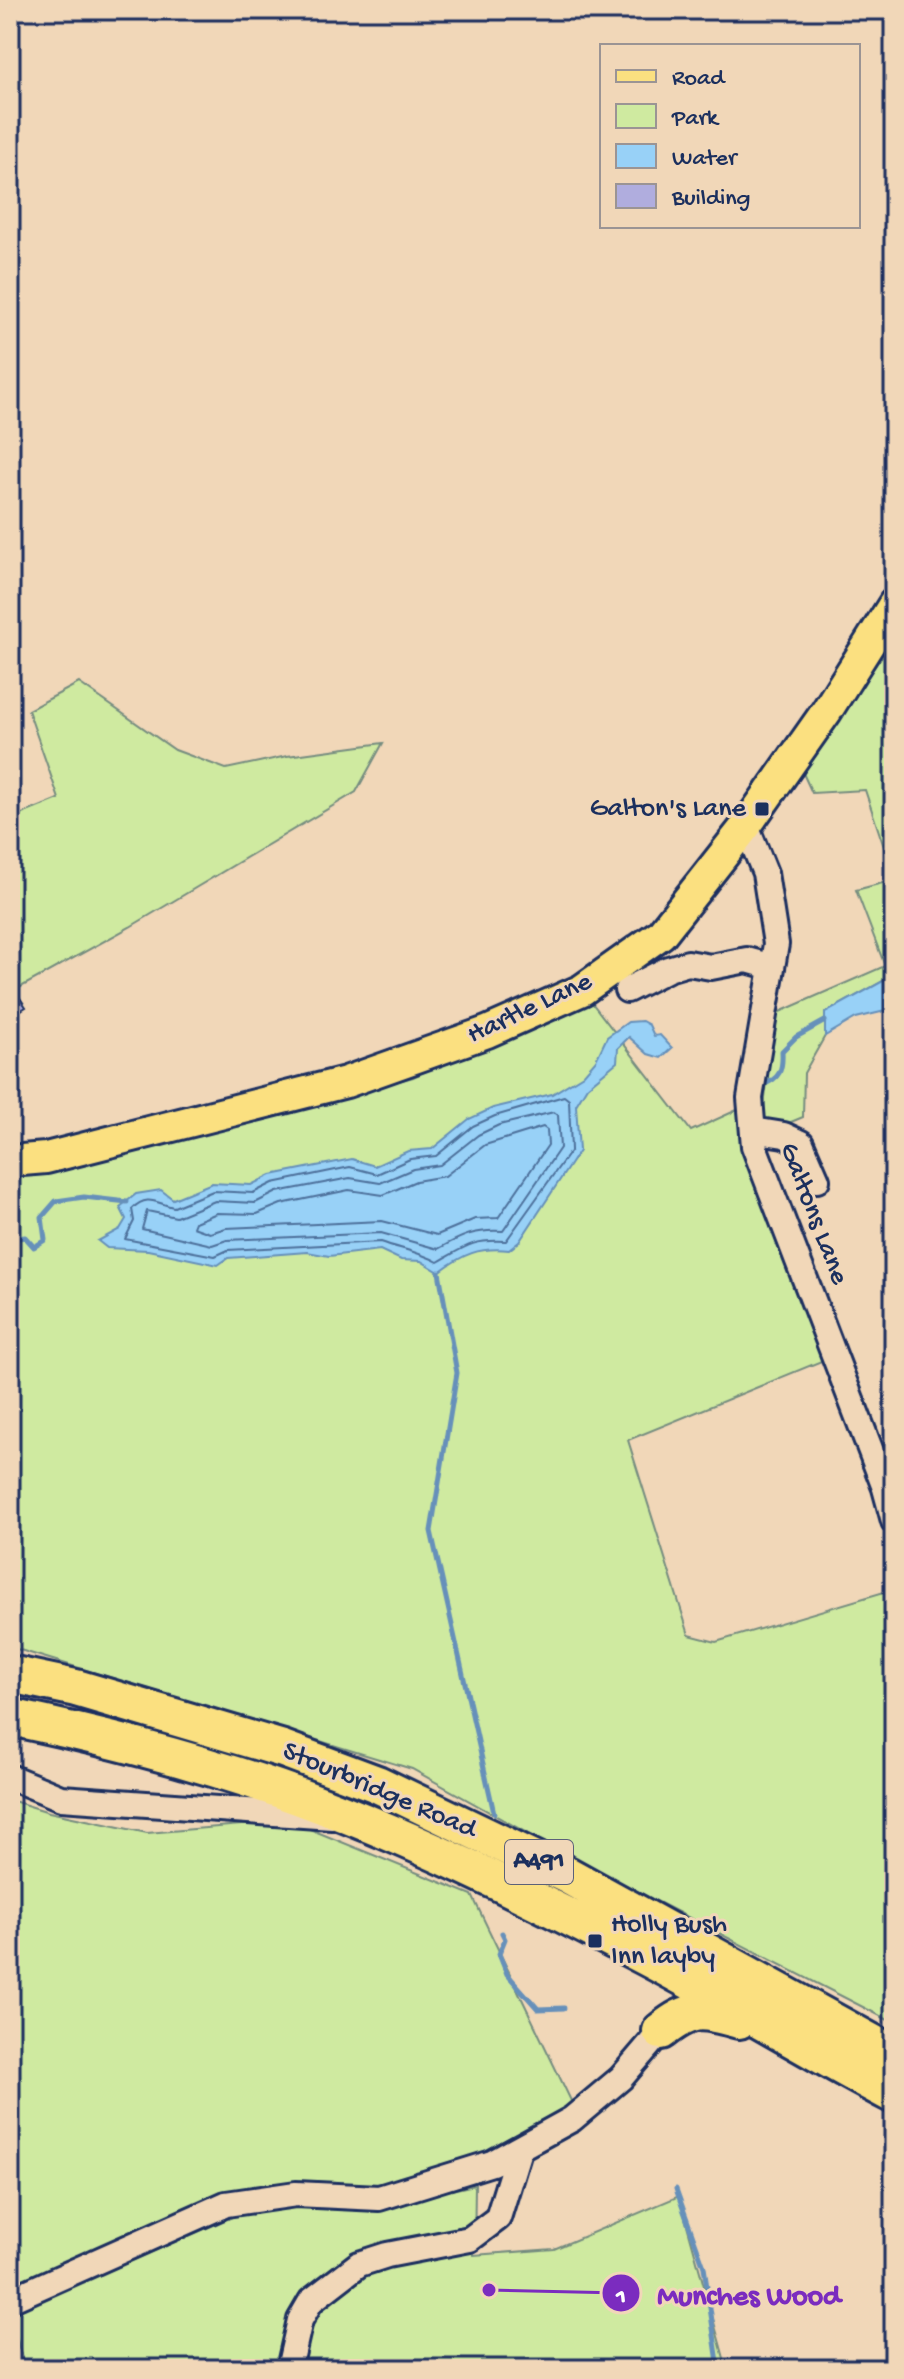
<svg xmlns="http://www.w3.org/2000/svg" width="904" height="2379" font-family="'Gochi Hand',sans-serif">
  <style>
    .green { fill: #cfeaa0; stroke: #758c7f; stroke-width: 2 }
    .water { fill: #98d1f7; stroke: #6690ba; stroke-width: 2 }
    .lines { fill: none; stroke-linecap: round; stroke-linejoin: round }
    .shore { stroke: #4d709b; stroke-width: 2 }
    .stream { stroke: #6690ba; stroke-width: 5 }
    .building { fill: #b0adde; stroke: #1b2f5e; stroke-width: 2 }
    .minor-casing { stroke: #1b2f5e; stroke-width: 30 }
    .major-casing { stroke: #1b2f5e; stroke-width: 36 }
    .highway-casing { stroke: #1b2f5e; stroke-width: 42 }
    .minor { stroke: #f1d7b8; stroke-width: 24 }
    .major { stroke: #fbe080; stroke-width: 30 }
    .highway { stroke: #fbe080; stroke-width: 36 }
    .poi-dot { fill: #1b2f5e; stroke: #f1d7b8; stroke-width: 3 }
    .labels { text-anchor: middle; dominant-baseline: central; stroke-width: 6; stroke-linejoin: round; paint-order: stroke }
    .shield { fill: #f1d7b8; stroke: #5b6179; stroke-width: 2 }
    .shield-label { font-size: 26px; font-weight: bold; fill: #1b2f5e }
    .poi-label { font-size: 28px; fill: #1b2f5e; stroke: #f1d7b8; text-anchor: end }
    .street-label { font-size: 28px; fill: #1b2f5e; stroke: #f1d7b8 }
    .leader { fill: none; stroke: #7b2cbf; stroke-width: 3 }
    .callout-dot { fill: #7b2cbf; stroke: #f1d7b8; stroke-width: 3 }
    .mark-label { font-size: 24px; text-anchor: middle; font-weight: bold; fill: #fff }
    .callout-label { font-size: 30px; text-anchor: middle; font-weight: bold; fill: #7b2cbf; stroke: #f1d7b8; stroke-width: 6; stroke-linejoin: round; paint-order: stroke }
  </style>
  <rect width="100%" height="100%" fill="#f1d7b8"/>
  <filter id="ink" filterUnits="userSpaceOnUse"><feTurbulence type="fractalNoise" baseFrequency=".0125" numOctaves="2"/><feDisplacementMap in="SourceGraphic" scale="16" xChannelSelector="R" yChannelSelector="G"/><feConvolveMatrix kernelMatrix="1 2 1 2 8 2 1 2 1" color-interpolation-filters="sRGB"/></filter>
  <g filter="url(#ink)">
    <path class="green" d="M884,653l10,8v216l-29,-87 -53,3 -10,-22z
      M79,683l96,67 51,19 61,-13 96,-13 -27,49 -226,135 -120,66v-174l49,-20 -31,-89z
      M894,880v95l-69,38v23l-21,37 -1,44 -24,10 -19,14 15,-127 110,-48 -29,-76z
      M589,999l102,132 46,-21 8,40 79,210 -196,80 61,195 27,7 178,-53v434l-333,-171 -149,-83 -402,-122v-477l279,-59 124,-34z
      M10,1800l39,12 98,21 143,-12 182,74 102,212 -81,42 -109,37 -83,-1 -291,106z
      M475,2185l-1,70 80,-6 125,-53 48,173h-702l-15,-55 222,-97 56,-12 110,-4z"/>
    <path class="water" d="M894,975v34l-38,9 -31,18v-23z
      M642,1021l7,4 5,11 6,-1 12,13 -11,10 -13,-4 -19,-17 -11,11 -1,14 -30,25 -11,18 3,46 -60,91 -10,8c-30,-3 -46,4 -70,22l-18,-11 -20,-1 -21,-10 -51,6 -22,-4 -79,6 -10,7 -70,-15 -41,-2 -9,-7 22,-12 6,-10 -6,-12 16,-13 25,-4 12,9 39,-16 39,2 20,-10 81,-16 23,7 33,-15 24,-2 37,-30 24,-11 59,-14 31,-19 13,-15 11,-23 21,-15z"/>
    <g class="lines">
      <path class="shore" d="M564,1096l5,4 2,50 -65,91c-33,-2 -40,5 -68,21 -18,-10 -38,-13 -57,-20l-153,8 -13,6 -90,-17 9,-18 -2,-12c16,-16 25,-5 42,-2l39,-16 40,2 20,-10 77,-16 27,7 33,-15 26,-3 37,-30 22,-10z
        M554,1112l4,3 2,33 -57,83c-27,-2 -42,5 -65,18l-57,-16 -154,7 -15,5 -70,-16 5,-18 29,6 39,-16 40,2 22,-11 73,-14 30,5 33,-14 27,-4 38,-30 21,-10z
        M543,1127l4,3 1,15 -50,73 -23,1 -38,16 -55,-14 -156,7 -16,5 -17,-6 2,-5 22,-9 40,1 24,-10 68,-14 34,5 33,-14 29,-5 40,-31z"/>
      <path class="stream" d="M762,1085c18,-6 21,-15 20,-34l14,-14 29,-16
        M10,1239l15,-2 9,10 11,-7 -3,-23 14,-16 28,-4 43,5
        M439,1272l18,101 -26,158 63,282
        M502,1933l3,6 -6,15 8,20 31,35 26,-1
        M676,2189l28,78 15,102"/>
    </g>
    <path class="building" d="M16,992l10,15 -16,10v-21z"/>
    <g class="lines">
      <g class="minor-casing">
        <path id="minor" d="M746,826l19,47 11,71 -26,154 4,48 131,342 9,33
          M627,990l41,-21 20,-6 23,4 36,-7 25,7
          M753,1130l31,5 17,8 16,37
          M10,1777l51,21 271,19
          M10,2300l216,-96 70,-10 83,4 113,-35 80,-44 49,-41 40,-47
          M289,2369l11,-49 11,-19 48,-37 28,-9 83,-16 28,-21 21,-68"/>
      </g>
      <g class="major-casing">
        <path id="major" d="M10,1161l36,-3 300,-76 141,-50 95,-42 79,-56 85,-108 80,-114 68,-108"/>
      </g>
      <g class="highway-casing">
        <path id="highway" d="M10,1674l66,14 207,61 94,35 190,91 327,180
          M10,1717c90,19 181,42 268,72 126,44 250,106 368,168 84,44 164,94 248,138
          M661,2031c32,-25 41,-21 78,-11"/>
      </g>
      <use href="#minor" class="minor"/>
      <use href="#major" class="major"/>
      <use href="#highway" class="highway"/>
    </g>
  </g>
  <g class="poi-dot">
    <rect x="754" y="801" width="16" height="16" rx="4"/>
    <rect x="587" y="1933" width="16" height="16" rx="4"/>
  </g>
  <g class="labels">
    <rect class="shield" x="505" y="1840" width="68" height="44" rx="6"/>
    <g class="shield-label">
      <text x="539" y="1862">A491</text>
    </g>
    <g class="poi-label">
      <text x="746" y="809">Galton's Lane</text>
      <text x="611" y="1925" text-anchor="start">Holly Bush<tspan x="611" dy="32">Inn layby</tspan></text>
    </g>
    <g class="street-label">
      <text transform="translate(530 1009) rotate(-25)">Hartle Lane</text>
      <text transform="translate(813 1214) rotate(69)">Galtons Lane</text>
      <text transform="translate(379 1791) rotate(23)">Stourbridge Road</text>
    </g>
  </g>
  <path class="leader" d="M489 2290L621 2293"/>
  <g class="callout-dot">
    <circle cx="489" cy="2290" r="8"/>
    <circle cx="621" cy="2293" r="20"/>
  </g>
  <g class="mark-label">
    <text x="621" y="2302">1</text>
  </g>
  <g class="callout-label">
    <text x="749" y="2304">Munches Wood</text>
  </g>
  <rect width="904" height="2379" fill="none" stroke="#f1d7b8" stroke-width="40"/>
  <rect x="20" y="20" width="864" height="2339" fill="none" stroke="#1b2f5e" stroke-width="3" filter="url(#ink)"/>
  <rect x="600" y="44" width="260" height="184" fill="#f1d7b8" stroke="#9b9494" stroke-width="2"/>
  <rect x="616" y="70" width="40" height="12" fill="#fbe080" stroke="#9b9494" stroke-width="2"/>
  <text x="672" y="84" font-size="24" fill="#1b2f5e">Road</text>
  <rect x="616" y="104" width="40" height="24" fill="#cfeaa0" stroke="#9b9494" stroke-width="2"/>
  <text x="672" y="124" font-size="24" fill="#1b2f5e">Park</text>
  <rect x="616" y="144" width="40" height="24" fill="#98d1f7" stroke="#9b9494" stroke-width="2"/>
  <text x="672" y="164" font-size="24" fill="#1b2f5e">Water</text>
  <rect x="616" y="184" width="40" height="24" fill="#b0adde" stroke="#9b9494" stroke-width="2"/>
  <text x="672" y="204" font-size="24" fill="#1b2f5e">Building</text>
</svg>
